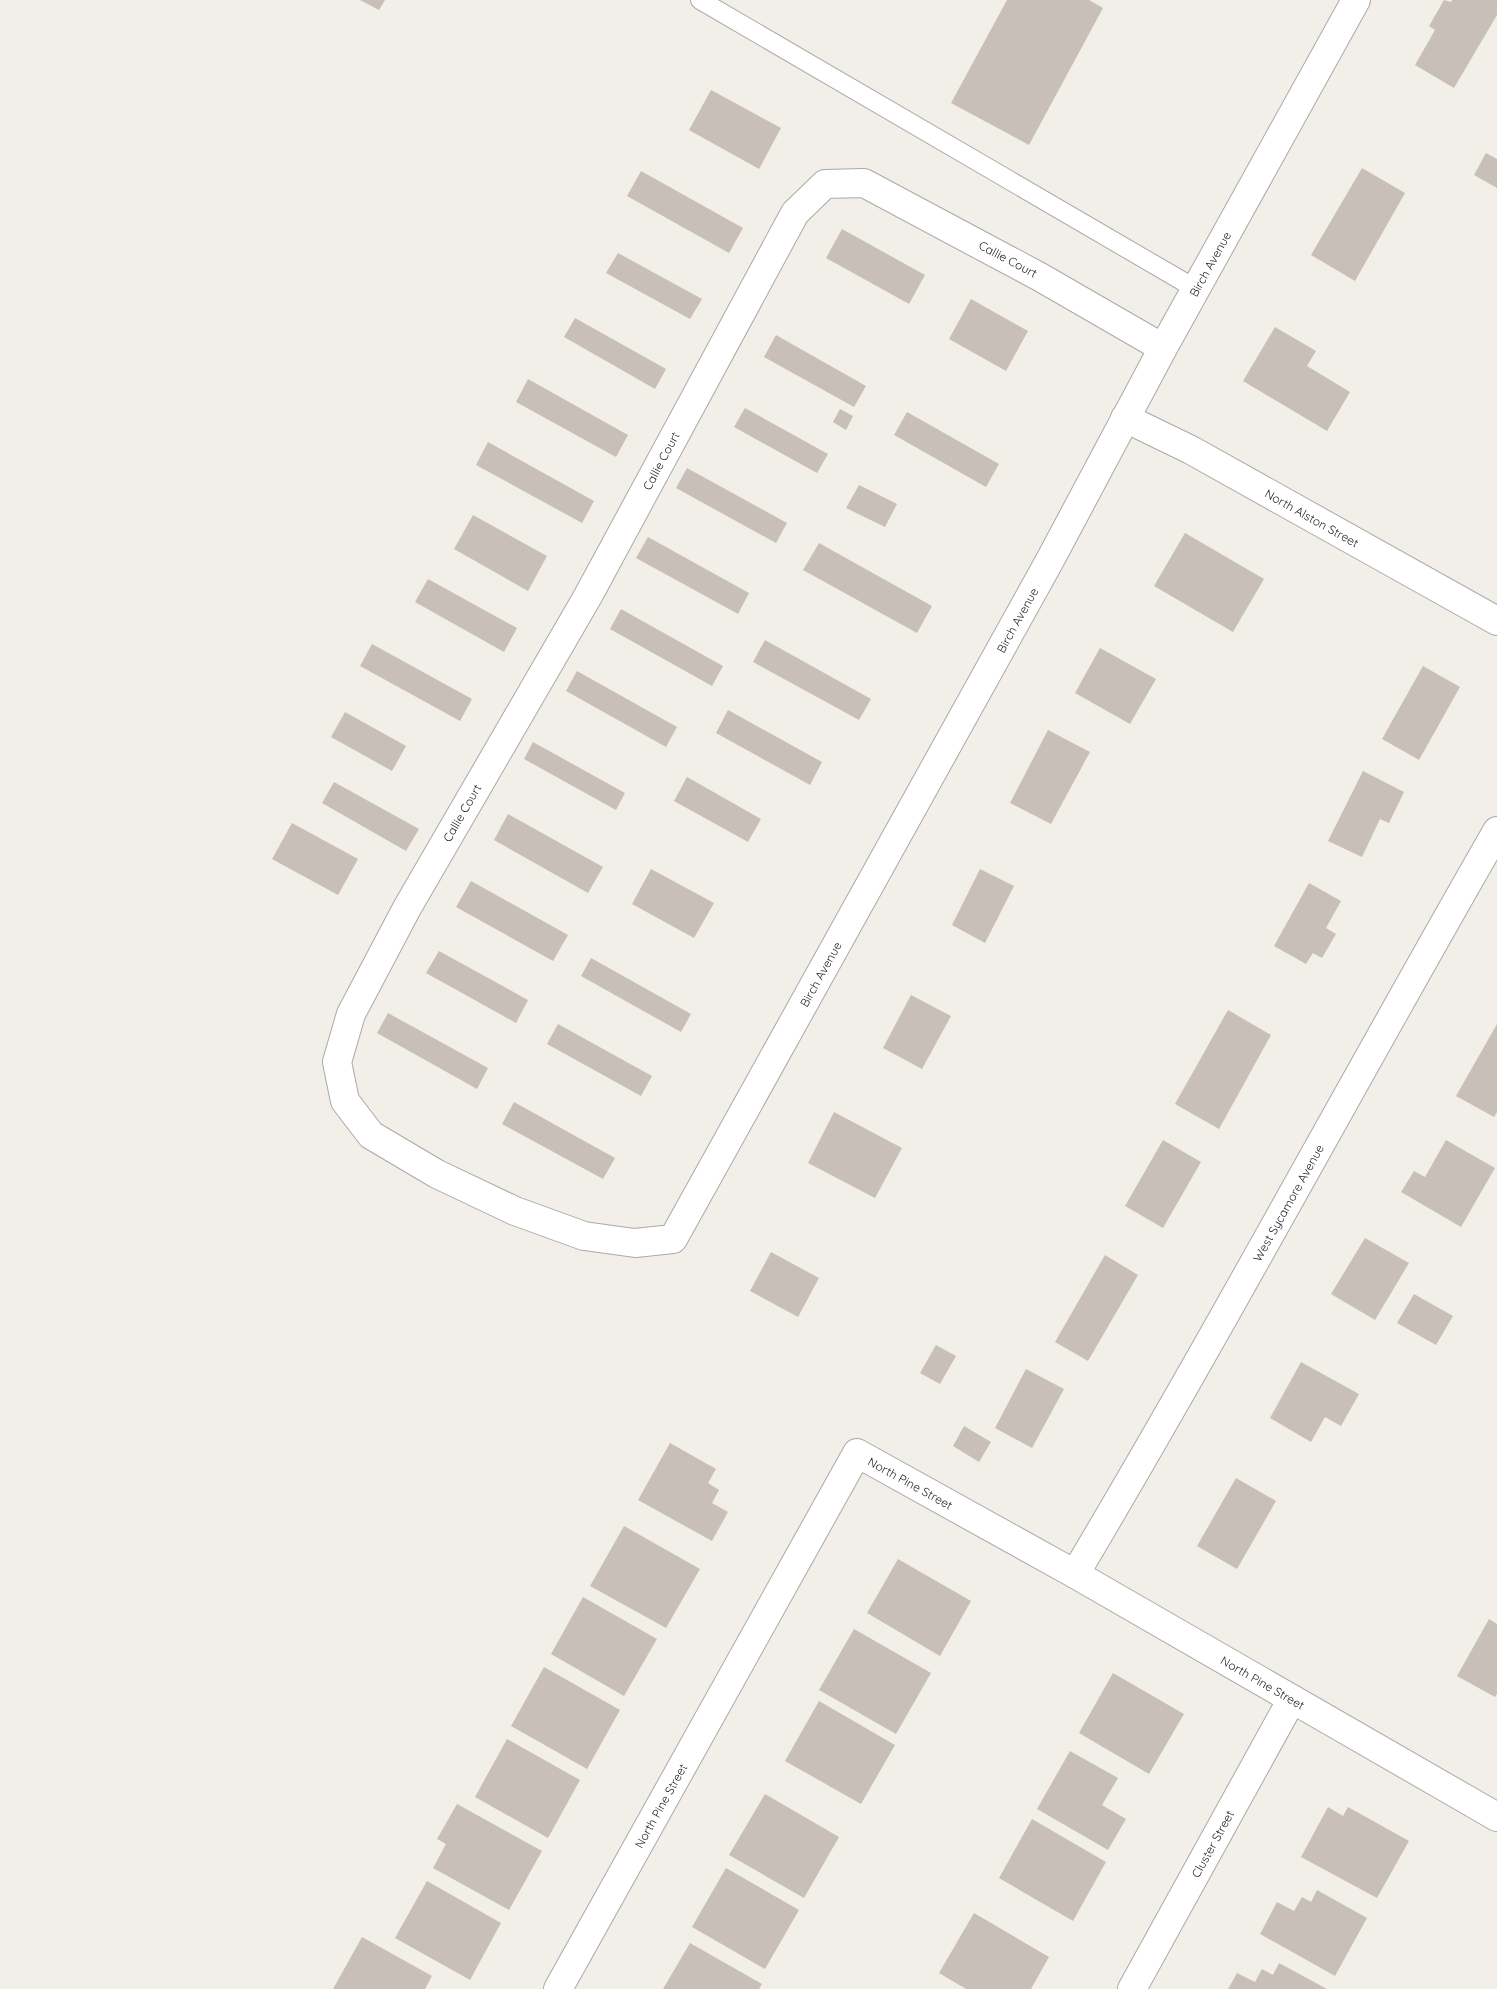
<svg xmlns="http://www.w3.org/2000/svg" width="1497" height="1989" font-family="Quicksand,sans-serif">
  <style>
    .building { fill: #c7bfb8 }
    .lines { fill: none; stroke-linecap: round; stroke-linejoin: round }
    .service-casing { stroke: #a9a9a9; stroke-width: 20 }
    .minor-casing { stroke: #a9a9a9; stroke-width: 30 }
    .service { stroke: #fff; stroke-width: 18 }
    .minor { stroke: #fff; stroke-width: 28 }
    .labels { text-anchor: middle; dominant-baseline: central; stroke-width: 4; stroke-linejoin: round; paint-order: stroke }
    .street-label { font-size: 12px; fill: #222; stroke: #fff }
  </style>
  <rect width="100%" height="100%" fill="#f2efe9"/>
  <path class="building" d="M360,0h25l-6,10z
    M1007,0h82l14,8 -74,137 -78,-42z
    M1444,0l7,2 1,-2h45v15l-43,73 -39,-23 20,-35 -6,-4z
    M711,90l70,38 -22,41 -70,-39z
    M1486,153l11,6v29l-23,-13z
    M1362,168l43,25 -50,88 -44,-26z
    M641,171l102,57 -14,25 -102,-57z
    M842,229l83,46 -16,29 -83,-46z
    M618,253l84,46 -12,20 -84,-46z
    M971,299l57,32 -22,40 -57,-32z
    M575,318l91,51 -11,20 -91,-52z
    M1275,327l41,24 -9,15 43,26 -23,39 -84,-50z
    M776,335l90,51 -12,21 -90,-50z
    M528,379l100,56 -12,22 -100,-55z
    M745,408l83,46 -11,19 -83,-46z
    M840,409l13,7 -7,14 -13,-8z
    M907,412l92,52 -13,23 -92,-52z
    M488,442l106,59 -12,22 -106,-58z
    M687,468l100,55 -11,20 -100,-55z
    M859,485l38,19 -12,23 -39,-19z
    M473,515l74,41 -19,35 -74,-42z
    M1185,533l79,46 -31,53 -79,-46z
    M648,537l101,56 -11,21 -102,-56z
    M819,543l113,63 -15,27 -114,-63z
    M428,579l89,49 -13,24 -89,-50z
    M621,609l102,57 -11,20 -102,-57z
    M765,640l106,59 -12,21 -106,-58z
    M372,644l100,55 -12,22 -100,-55z
    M1100,648l56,31 -26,45 -55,-31z
    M1423,666l37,21 -41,73 -37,-21z
    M577,671l100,56 -11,20 -100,-56z
    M728,710l94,52 -12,23 -94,-52z
    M345,712l61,34 -14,25 -61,-34z
    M1048,730l42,22 -39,72 -41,-21z
    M533,742l92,51 -9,17 -92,-51z
    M1363,771l41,21 -15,31 -9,-4 -18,38 -34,-16z
    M687,777l74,42 -13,23 -74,-41z
    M334,782l85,47 -13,22 -84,-48z
    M508,814l95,53 -15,26 -94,-53z
    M292,823l66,36 -20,36 -66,-36z
    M651,869l63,34 -20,35 -62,-34z
    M980,869l34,17 -29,57 -33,-18z
    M471,881l97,54 -15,26 -97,-54z
    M1309,883l32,18 -15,27 10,6 -14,24 -9,-5 -7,11 -32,-18z
    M439,951l89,49 -12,23 -90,-50z
    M591,958l100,56 -10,18 -100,-56z
    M911,995l40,21 -29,53 -39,-21z
    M1228,1010l43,25 -52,94 -44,-25z
    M388,1013l100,55 -11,21 -100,-56z
    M558,1024l94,52 -11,20 -94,-52z
    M1497,1024v88l-3,5 -38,-21z
    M514,1102l101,56 -12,21 -101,-55z
    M834,1112l68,36 -27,50 -67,-35z
    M1163,1140l38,22 -38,66 -38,-22z
    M1446,1140l49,28 -34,59 -60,-35 13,-21 11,6z
    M1365,1238l44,25 -34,57 -44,-26z
    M771,1252l48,26 -21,39 -48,-26z
    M1105,1255l33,20 -50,86 -33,-19z
    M1414,1294l39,22 -17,29 -39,-22z
    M936,1345l20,11 -16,28 -20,-11z
    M1301,1362l58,32 -18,32 -16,-9 -14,25 -41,-24z
    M1026,1369l38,20 -32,59 -37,-20z
    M964,1426l27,16 -12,20 -26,-16z
    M670,1443l46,26 -8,14 11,7 -7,13 16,9 -16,29 -74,-41z
    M1236,1478l40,23 -39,68 -40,-23z
    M624,1526l76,43 -34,59 -76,-42z
    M898,1559l73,42 -31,55 -73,-43z
    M583,1597l74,42 -33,57 -73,-42z
    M1489,1619l8,5v70l-2,3 -38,-21z
    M854,1629l77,44 -35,61 -77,-44z
    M544,1667l76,43 -33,59 -76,-43z
    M1113,1673l71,41 -35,60 -70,-41z
    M819,1701l76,44 -34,59 -76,-43z
    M507,1739l73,41 -32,58 -73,-41z
    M1070,1751l48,27 -16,27 24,14 -18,31 -71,-41z
    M765,1794l74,43 -35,61 -75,-43z
    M457,1804l85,47 -33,59 -76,-42 13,-24 -9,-5z
    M1328,1807l15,9 5,-9 61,34 -32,57 -76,-41z
    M1032,1819l74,43 -33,59 -74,-43z
    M726,1868l73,42 -34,59 -73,-42z
    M427,1881l74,42 -31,57 -75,-42z
    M1317,1890l50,28 -32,58 -75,-42 17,-32 17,9 8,-14 9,5z
    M974,1913l75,44 -18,32h-65l-27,-16z
    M362,1937l70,39 -7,13h-92z
    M690,1943l72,41 -3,5h-96z
    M1279,1963l48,26h-99l9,-16 18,9 7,-13 11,6z"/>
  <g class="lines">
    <g class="service-casing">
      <path id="service" d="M700,0l496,289"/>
    </g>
    <g class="minor-casing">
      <g id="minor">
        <path id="s1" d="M1163,348l-123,-71 -176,-94 -39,1 -30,29 -207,383 -181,312 -56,106 -14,48 8,39 26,34 66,39 78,37 69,25 51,7 38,-4 376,-677 114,-214 193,-348"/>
        <path id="s2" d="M1125,418l66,32 306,171"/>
        <path id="s3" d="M1075,1574c146,-245 280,-496 422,-743"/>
        <path id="s4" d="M558,1989l299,-536 218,121 422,243"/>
        <path id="s5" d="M1132,1989l160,-290"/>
      </g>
    </g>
    <use href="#service" class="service"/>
    <use href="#minor" class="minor"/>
  </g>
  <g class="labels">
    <g class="street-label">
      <text transform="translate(1008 259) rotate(28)">Callie Court</text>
      <text stroke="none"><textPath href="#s1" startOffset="2910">Birch Avenue</textPath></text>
      <text transform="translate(661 461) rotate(-62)">Callie Court</text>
      <text stroke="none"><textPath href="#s2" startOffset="212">North Alston Street</textPath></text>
      <text stroke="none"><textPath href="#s1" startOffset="2505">Birch Avenue</textPath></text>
      <text transform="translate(462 813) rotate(-60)">Callie Court</text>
      <text stroke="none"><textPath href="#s1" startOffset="2100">Birch Avenue</textPath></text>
      <text stroke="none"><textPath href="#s3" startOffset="428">West Sycamore Avenue</textPath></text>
      <text stroke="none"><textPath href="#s4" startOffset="675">North Pine Street</textPath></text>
      <text stroke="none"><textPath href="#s4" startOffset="1080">North Pine Street</textPath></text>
      <text stroke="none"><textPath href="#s4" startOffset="210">North Pine Street</textPath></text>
      <text stroke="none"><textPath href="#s5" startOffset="166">Cluster Street</textPath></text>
    </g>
  </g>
</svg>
